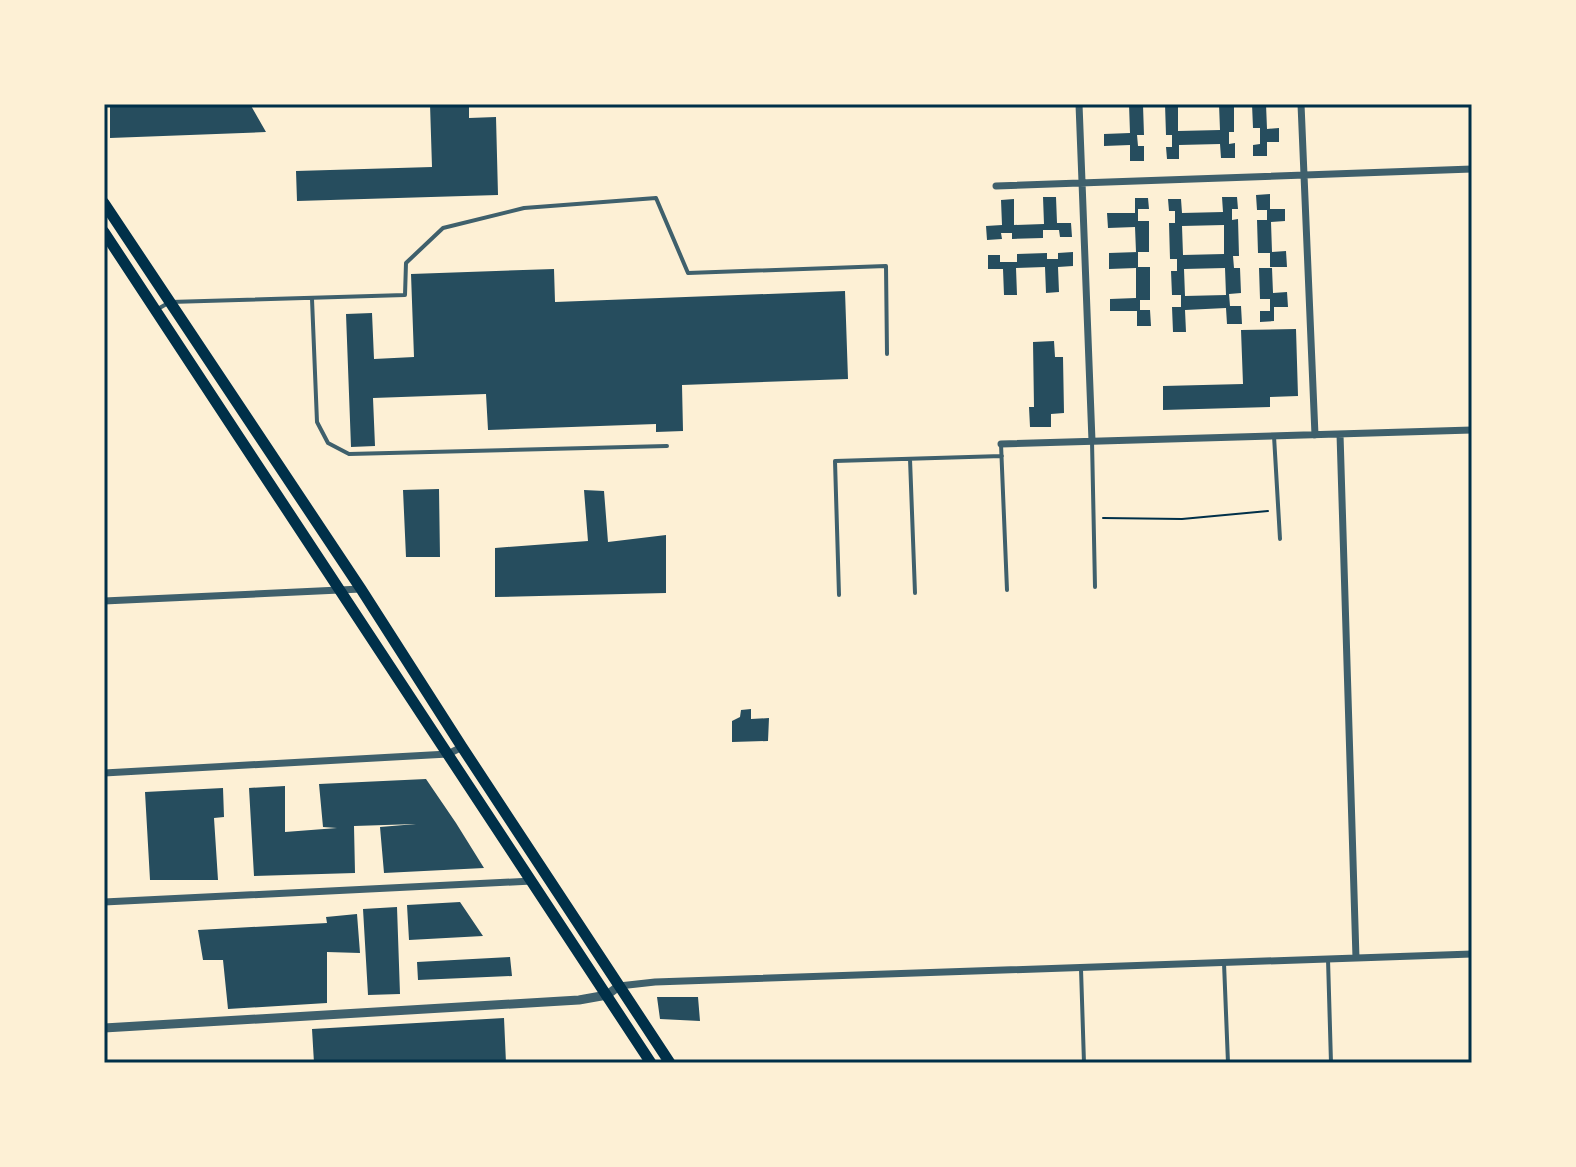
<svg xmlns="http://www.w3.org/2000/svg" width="1576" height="1167" font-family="Arial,sans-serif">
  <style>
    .building { fill: #264d5e; fill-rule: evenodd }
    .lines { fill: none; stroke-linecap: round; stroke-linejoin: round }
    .path { stroke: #003049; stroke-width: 2 }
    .service { stroke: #3f606c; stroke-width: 4 }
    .minor { stroke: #3f606c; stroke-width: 7 }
    .tertiary { stroke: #3f606c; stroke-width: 9 }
    .primary { stroke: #003049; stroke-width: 11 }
    .neatline { fill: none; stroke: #003049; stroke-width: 3 }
  </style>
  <rect width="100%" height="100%" fill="#fdf0d5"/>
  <path class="building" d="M104,104h16v2l130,-2 16,28 -156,6v-31h-6z
    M430,104h39v14l27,-1 2,78 -201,6 -1,-30 136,-4z
    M1129,104l14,1 1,30h-7l1,11h6v15h-14v-16l-26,1v-12l26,-1z
    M1165,104h13v27l42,-1 -1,-26h15v28h-5v12l6,-1v15h-14l-1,-14 -41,1v14h-12l-1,-12h6v-12h-6z
    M1252,104h14l1,25 12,-1v14h-12v14h-14v-11l7,-1v-16h-7z
    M1270,194v15h15v12l-14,1 1,30 14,-1 1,16h-17v-14h-12l-1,-33h10v-10h-10l-1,-15z
    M1043,197h13l1,26h14l1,14h-12l-1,-7h-16v8l-31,1v-6h-11l1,6 -15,1 -1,-14 16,-1 -1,-25 13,-1v26l30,-1z
    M1222,197h15l1,12h-6v11l6,-1 1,37h-6l1,12h6l1,25 -12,1 1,12h11l1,18h-15l-1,-16 -41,2 1,22h-13l-1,-25h9v-12h-9l-1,-24h6v-12h-7l-1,-36h6v-12h-6l-1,-12h13l1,14 41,-1zM1224,225v29l-41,1 -1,-29zM1225,268l1,27 -41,1 -1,-27z
    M1135,198h13l1,11h-11v12h11v31h-13l-1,-25 -27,1 -1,-15h28z
    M1073,252v14l-15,1 1,25 -13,1 -1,-26 -29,1 1,27h-13l-1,-26h-15v-14h12v7h17v-8l30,-1v6h11v-6z
    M1138,252v15h12v33h-10v10h10l1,16h-14v-15h-27v-12l26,-1v-30l-27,1v-16z
    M1259,268h13l1,25 14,-1 1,15h-14v14l-14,1v-11h10v-12h-10z
    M554,269l1,33 290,-11 3,88 -166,6 1,46 -27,1v-8l-168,6 -2,-36 -113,4 2,48 -24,1 -5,-133 26,-1 2,46 40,-2 -3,-83z
    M1296,329l2,67 -28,1v10l-107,3v-24l80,-2 -2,-54z
    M1054,341l1,16h8l1,56 -13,1v13h-21l-1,-20h5l-1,-65z
    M439,489l1,68h-34l-3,-67z
    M584,490l20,1 4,51 58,-7v58l-171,4v-49l93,-7z
    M751,709v10l18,-1 -1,23 -36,1v-21l8,-4 1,-7z
    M426,779l30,44 28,45 -100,5 -4,-46 36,-3 -62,2 1,47 -101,3 -5,-88 36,-2v46l52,-4 -14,-1 -4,-43z
    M223,788l1,29 -10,1 4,62h-68l-5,-88z
    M460,902l23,34 -74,4 -2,-35z
    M397,907l3,87 -32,1 -5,-86z
    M357,914l3,39 -33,-1v51l-99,6 -5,-49h-20l-5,-30 129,-7 -1,-6z
    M510,957l2,19 -94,4 -1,-18z
    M657,997h41l2,24 -40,-2z
    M504,1018l2,45h-192l-2,-34z"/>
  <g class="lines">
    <path class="path" d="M1103,518l79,1 86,-8"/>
    <path class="service" d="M312,299l5,123 11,21 21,11 318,-8
      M156,310l14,-8 235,-7 1,-32 37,-35 81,-20 132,-10 32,75 198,-7 1,88
      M1274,436l6,103
      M1092,441l3,146
      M1001,444l6,146
      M910,459l5,134
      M839,595l-4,-134 167,-5
      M1328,959l3,104
      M1224,963l4,100
      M1081,969l3,94"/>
    <path class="minor" d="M1079,104l13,337
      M1301,104l14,331
      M996,186l476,-17
      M1340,434l16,524
      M1001,444l471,-14
      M104,601l257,-12
      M104,773l344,-19 14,-7
      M104,902l428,-21
      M619,986l36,-4 817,-28"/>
    <path class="tertiary" d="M104,1028l475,-28 28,-5 12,-9"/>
    <path class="primary" d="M104,203l257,386 101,158 208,316
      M104,232l547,831"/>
  </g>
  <rect width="1576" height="1167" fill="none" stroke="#fdf0d5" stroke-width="212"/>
  <rect x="106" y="106" width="1364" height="955" class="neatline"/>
</svg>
